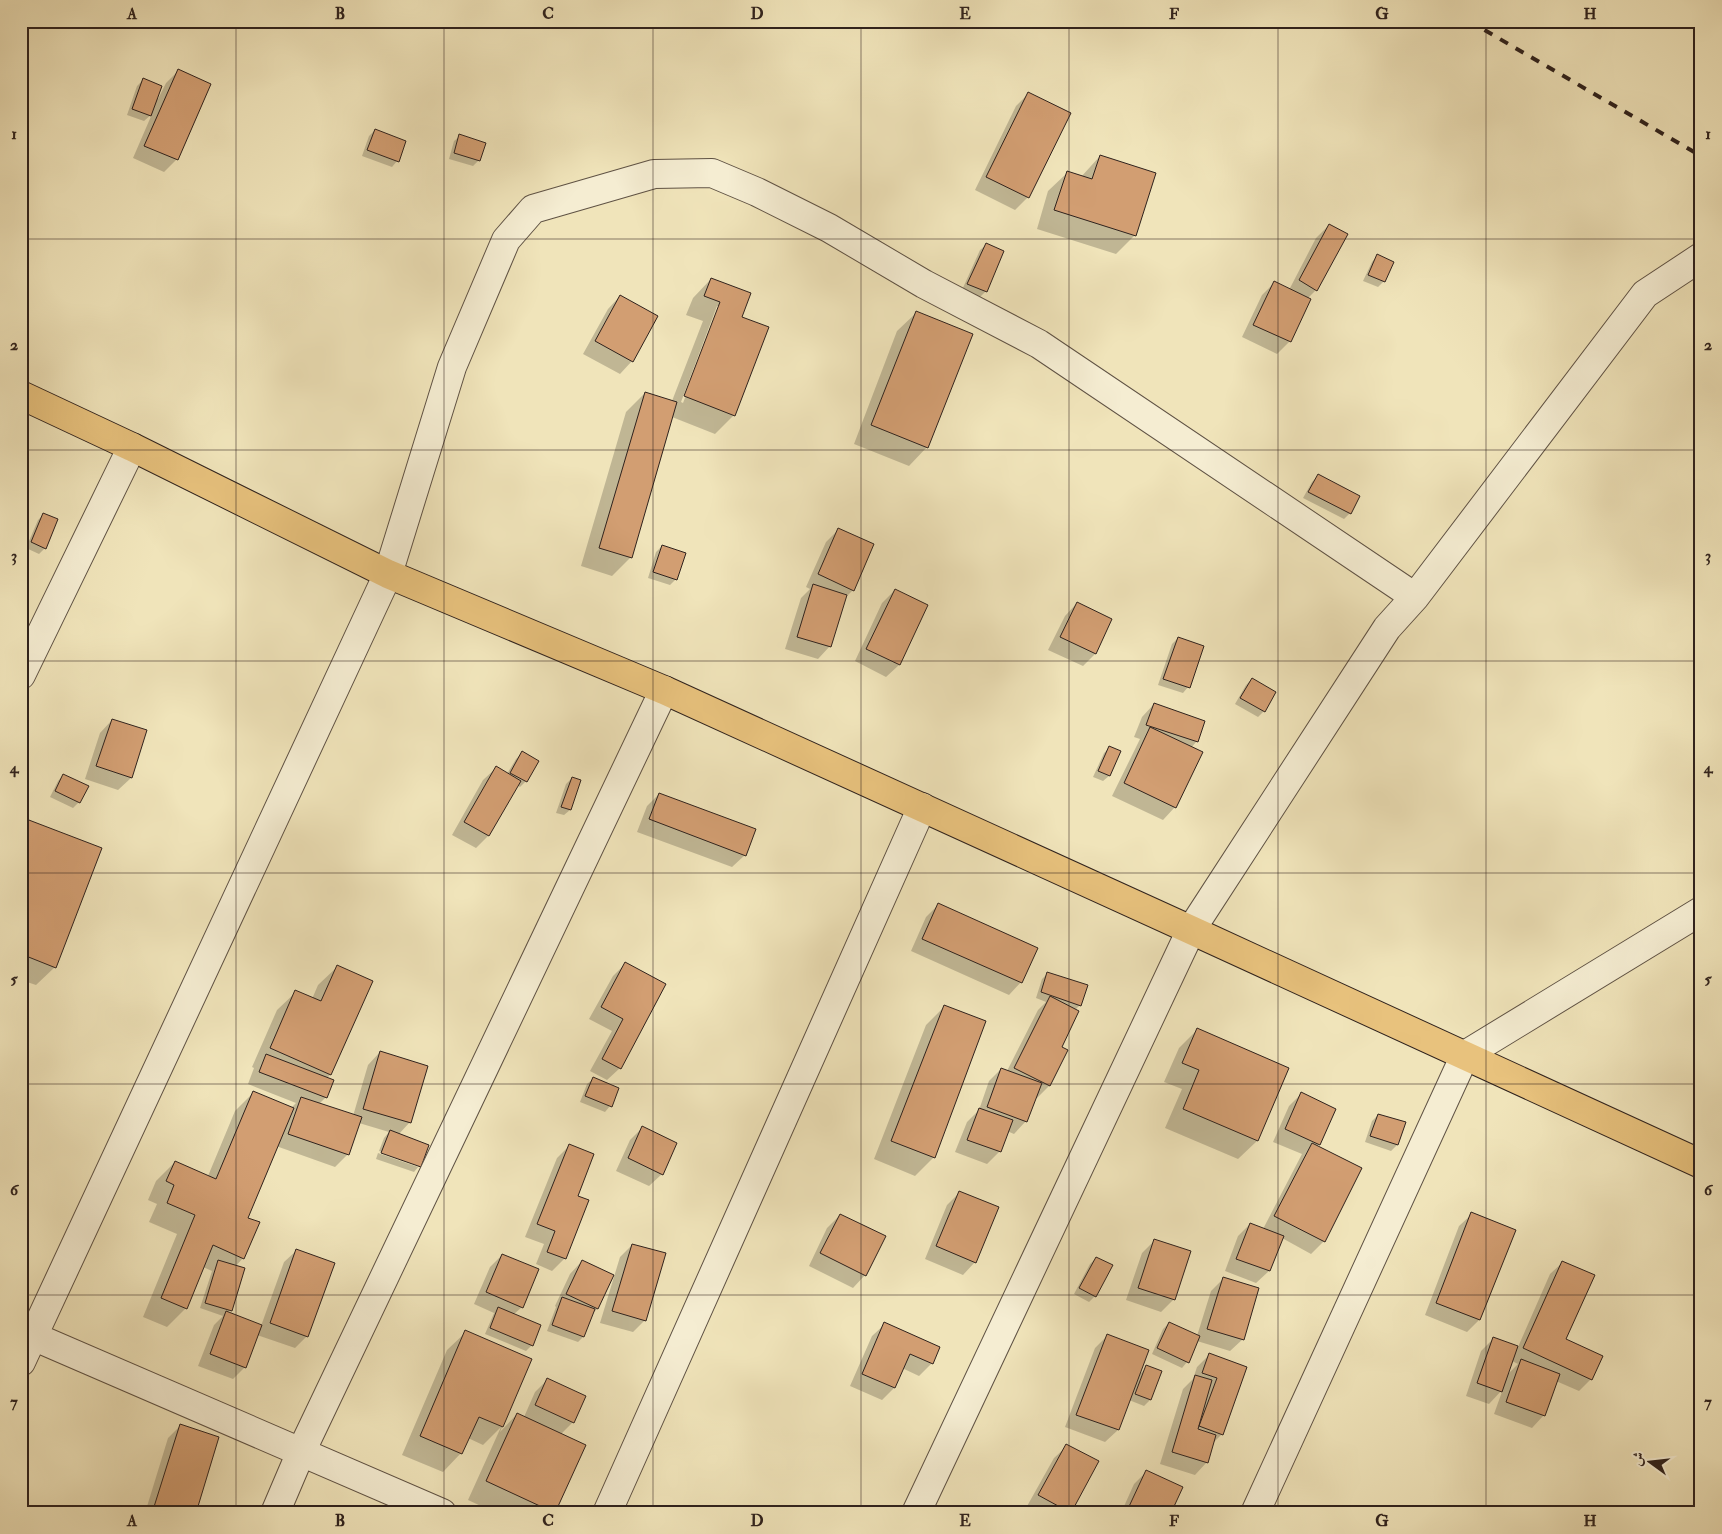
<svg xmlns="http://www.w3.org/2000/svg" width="1722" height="1534" font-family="'IM FELL Double Pica',Amiri,serif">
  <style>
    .shadow { fill: #0003; fill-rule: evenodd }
    .building { fill: #d29e72; stroke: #2f221d }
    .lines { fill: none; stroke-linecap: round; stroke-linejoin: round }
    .minor-casing { stroke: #5f5244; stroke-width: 30 }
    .primary-casing { stroke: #2f221d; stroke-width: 30 }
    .minor { stroke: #f5edd2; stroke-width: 28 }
    .primary { stroke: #e8c27d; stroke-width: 28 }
    .rail { stroke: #2f221d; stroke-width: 4; stroke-dasharray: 9 9; stroke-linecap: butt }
    .grid { fill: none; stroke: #2f221d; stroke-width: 1; stroke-opacity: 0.55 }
    .neatline { fill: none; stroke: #2f221d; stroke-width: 2 }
    .grid-label { font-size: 16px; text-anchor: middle; font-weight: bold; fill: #2f221d }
  </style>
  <rect width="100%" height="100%" fill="#f0e4ba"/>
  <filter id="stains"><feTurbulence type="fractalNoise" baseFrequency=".004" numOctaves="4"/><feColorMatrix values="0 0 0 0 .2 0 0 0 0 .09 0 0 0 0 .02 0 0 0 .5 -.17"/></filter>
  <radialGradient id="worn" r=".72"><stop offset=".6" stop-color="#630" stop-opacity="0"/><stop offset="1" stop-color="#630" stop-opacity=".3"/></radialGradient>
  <path class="shadow" d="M178,71l31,14 -33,75 -12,12 -31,-14 19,-44 -8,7 -17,-6 10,-29 6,-6 15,19 8,-16z
    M1028,94v103l-13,13 -40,-20 41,-84z
    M375,130l22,31 -5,6 -30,-11 7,-20z
    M460,136l19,24 -6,6 -24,-7 5,-18z
    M1100,156l35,79 -19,19 -79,-25 11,-38 19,-18 14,4z
    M1329,225l-13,65 -9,9 3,1 -20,41 -13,13 -35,-17 20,-42 12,-12 15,7 27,-52z
    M986,245l17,7 -18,40 -5,5 -18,-7 18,-40z
    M1377,256l7,25 -6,6 -15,-6 9,-19z
    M711,279l29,38 -6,98 -19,19 -43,-17 -41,140 -19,19 -31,-10 45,-154 19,-19 27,8 31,-80 -17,-6 7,-17zM717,306h3l-37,97 -2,-1z
    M620,296l12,65 -12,13 -37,-20 25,-45z
    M916,313l11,134 -18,19 -55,-22 43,-113z
    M1318,476l32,37 -6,6 -41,-21 9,-16z
    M44,514l1,34 -6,6 -13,-6 12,-28z
    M838,530l15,60 -8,8 -15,48 -12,13 -33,-10 16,-51 9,-9 -4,-2 20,-45z
    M662,546l14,33 -6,6 -22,-7 8,-26z
    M895,590l32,16 -28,59 -13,12 -31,-16 27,-58z
    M1077,603l34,17 -16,34 -12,12 -35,-16 17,-34z
    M1178,638l10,49 -5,6 -25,-8 14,-41z
    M1252,679l12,32 -6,6 -23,-13 11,-19z
    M1154,704l49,17 -7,21 -5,6 -16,59 -12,13 -51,-24 28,-57 -6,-2 8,-20z
    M112,720l19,58 -13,12 -33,-11 15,-46z
    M1109,748v28l-6,5 -10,-4 11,-24z
    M522,753l4,28 -6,6 -3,-2 -29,51 -12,12 -24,-13 31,-55 13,-12 11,6 9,-15z
    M63,775l16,27 -6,6 -23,-11 8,-16z
    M572,778l7,3 -9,29 -6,5 -8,-2 10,-29z
    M659,794l86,61 -13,12 -95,-35 10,-26z
    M21,818l34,149 -19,18 -15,-5z
    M938,905l83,77 -12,13 -98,-44 15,-34z
    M625,964l39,20 -44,84 -13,12 -17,-9 22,-40 -23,-12 24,-43z
    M337,967l34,15 -41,93 -3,3 -1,19 -7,7 34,12 15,-51 12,-13 30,70 -12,13 21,31 -5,6 -38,-13 2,-6 40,14v-2l-39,-14 5,-13 5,-6 -30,-9 -11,31 -13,13 -59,-21 -30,72 -3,40 -8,9 -5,43 -3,3 34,13 23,-64 13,-12 10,86 -12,12 -38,-13 -12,32 -12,12 -35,-13 16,-41 9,-9 -23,-8 12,-37 -9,-4 -17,41 -19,19 -24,-10 34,-83 -28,-12 8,-18 -9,-4 8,-19 19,-19 33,14 27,-65 18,-18 38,15 5,-5 -48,-19 6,-16 -2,-1 25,-57 19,-18 16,7 6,-14z
    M1048,973l32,32 -5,5 -15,38 -11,38 -12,12 -2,-1 -9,24 -12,13 -7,-3 -7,20 -13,13 -32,-12 12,-30 12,-12 10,-29 12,-12 6,2 31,-61 8,-8 -10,-4 6,-19z
    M945,1006l-11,151 -19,19 -41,-17 52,-134z
    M1197,1030l91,38 -31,73 -19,18 -73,-31 17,-39 -18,-7 15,-34z
    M593,1079l17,27 -5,6 -25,-10 7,-18z
    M1301,1094l18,50 -2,3 7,94 -13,13 -29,-16 -13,33 -13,12 -31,-12 13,-35 12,-12 13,5 39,-75 -29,-12 16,-36z
    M1378,1115l19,30 -6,6 -26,-9 7,-21z
    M642,1128l20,46 -13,12 -33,-15 14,-31z
    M569,1146l8,50 10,4 -22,58 -13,13 -16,-7 8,-20 -19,-7 32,-79z
    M960,1192l15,70 -12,13 -38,-16 22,-54z
    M1472,1214l7,106 -12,12 -42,-17 34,-89z
    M840,1215l25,60 -12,13 -44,-22 18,-38z
    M1154,1241l20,58 -13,13 -35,-12 16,-47z
    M632,1245l13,75 -12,12 -33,-9 20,-66z
    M502,1255l20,52 -9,8 19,30 -6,6 -41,-17 9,-21 -20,-9 16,-37z
    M1096,1258l-1,38 -6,6 -15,-8 16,-30z
    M582,1261l15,48 -5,5 -9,23 -5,5 -31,-11 9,-24 -1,-1 15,-32z
    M1563,1262l2,78 26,39 -12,12 -23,-10 -12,34 -12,13 -38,-14 9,-25 -14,15 -23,-8 15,-45 12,-12 25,8 32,-73zM1512,1361l6,3 -12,12z
    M1223,1279l20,60 -13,12 -33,-10 -10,21 -5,6 -30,-14 11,-25 6,-6 28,13 14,-45z
    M885,1324l47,39 -13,13 -17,-8 -8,20 -12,12 -32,-14 22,-50z
    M466,1332l65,27 -31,73 17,-18 7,3 11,-25 12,-12 26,42 -12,12 24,12 -32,67h-57l-28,-13 33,-73 -18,18 -15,-7 -7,15 -18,19 -41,-17 45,-105z
    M1107,1336l32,39 8,-8 3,33 -6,6 -15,-6 -11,30 -13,12 -40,-15 30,-79z
    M1210,1354l36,13 -24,67 -9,9 -6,19 -12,13 -35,-11 23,-75 10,-10 4,-12z
    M180,1426l14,87h-49l23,-75z
    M1067,1446l30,16 -28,51h-34l-9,-5 28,-50z
    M1147,1471l22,42h-48l13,-29z"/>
  <path class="building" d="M178,69l33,15 -33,76 -34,-14z
    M143,78l19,8 -11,30 -19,-7z
    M1028,92l43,21 -42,85 -43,-21z
    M375,129l31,12 -7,21 -32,-12z
    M459,134l27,9 -6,18 -26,-8z
    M1100,155l56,18 -20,63 -82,-26 13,-39 25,8z
    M1329,224l19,10 -31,57 -18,-11z
    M986,243l18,8 -17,41 -20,-8z
    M1377,254l17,8 -9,20 -17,-7z
    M711,278l40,15 -9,24 27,10 -34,89 -51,-20 36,-94 -16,-6z
    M1274,281l37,18 -20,43 -38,-17z
    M620,295l38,21 -25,46 -38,-21z
    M916,311l57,23 -45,114 -57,-23z
    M645,392l32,10 -45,156 -33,-10z
    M1318,474l42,22 -9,18 -43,-22z
    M43,513l15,6 -12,30 -15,-7z
    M838,528l36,16 -20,47 -36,-17z
    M662,545l24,8 -9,27 -24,-8z
    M813,584l34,11 -16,52 -34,-10z
    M895,589l33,16 -28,60 -34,-16z
    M1077,602l35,17 -16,35 -36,-17z
    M1178,637l26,9 -14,42 -27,-9z
    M1252,678l24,14 -11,20 -25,-14z
    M1154,703l51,18 -7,21 -52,-17z
    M112,719l35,11 -15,48 -36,-12z
    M1150,727l53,25 -27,56 -52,-25z
    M1109,746l12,5 -11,25 -12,-5z
    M522,751l17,10 -12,21 -17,-9z
    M496,766l25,15 -32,55 -25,-14z
    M63,774l26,12 -9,17 -25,-12z
    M572,777l9,3 -10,30 -10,-3z
    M659,793l97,36 -10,27 -97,-37z
    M21,817l81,31 -46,120 -35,-14z
    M938,903l100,45 -16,35 -100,-44z
    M625,962l41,22 -45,85 -19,-10 21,-40 -22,-12z
    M337,965l36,16 -42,94 -61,-27 25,-58 26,11z
    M1047,972l41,13 -7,21 -40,-14z
    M1050,996l29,15 -17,36 6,3 -18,36 -36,-18z
    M944,1005l42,16 -51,137 -44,-17z
    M1197,1028l92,40 -31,73 -75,-32 16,-39 -17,-7z
    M380,1051l48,15 -17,57 -48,-14z
    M266,1054l68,26 -7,18 -68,-26z
    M1001,1068l41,15 -15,39 -40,-15z
    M593,1077l26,11 -7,19 -27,-11z
    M253,1091l41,17 -46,110 12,4 -16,37 -31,-14 -26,64 -26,-11 34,-83 -28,-12 7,-18 -8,-4 9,-20 41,18z
    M1301,1092l35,17 -16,36 -35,-16z
    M301,1097l61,20 -13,38 -61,-21z
    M979,1108l34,12 -12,32 -34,-12z
    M1378,1114l28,8 -8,23 -28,-9z
    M642,1126l35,17 -14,32 -35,-17z
    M390,1130l39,15 -8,22 -40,-14z
    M1312,1143l50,25 -37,74 -51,-26z
    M569,1144l25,10 -16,42 11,4 -23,59 -19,-7 8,-21 -18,-7z
    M959,1191l40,16 -23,56 -40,-17z
    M1471,1212l45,18 -36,90 -44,-17z
    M840,1214l46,22 -20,40 -46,-23z
    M1250,1223l34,13 -14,35 -34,-12z
    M1154,1239l37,12 -16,49 -37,-12z
    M632,1244l34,9 -20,68 -34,-10z
    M296,1249l39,14 -27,74 -38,-14z
    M502,1254l37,15 -16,39 -37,-16z
    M1096,1257l17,8 -17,32 -17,-9z
    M218,1260l27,8 -13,43 -27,-8z
    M582,1260l32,15 -16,34 -32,-15z
    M1562,1261l33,14 -29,64 37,17 -11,24 -69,-32z
    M1223,1277l36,11 -15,52 -37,-11z
    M562,1297l33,12 -11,28 -32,-12z
    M498,1307l43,18 -8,21 -43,-18z
    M226,1311l36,14 -16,43 -36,-14z
    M884,1322l56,25 -7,17 -23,-10 -15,34 -33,-14z
    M1169,1322l31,14 -11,27 -32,-15z
    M465,1330l67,29 -29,68 -24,-10 -17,37 -42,-18z
    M1107,1334l42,16 -30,80 -43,-15z
    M1493,1337l25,9 -16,46 -25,-9z
    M1209,1353l38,14 -24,68 -24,-9 18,-48 -15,-5z
    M1521,1359l39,15 -15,42 -39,-14z
    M1146,1365l16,6 -11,29 -16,-6z
    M1195,1375l17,5 -14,49 18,6 -8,28 -36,-11z
    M547,1378l39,18 -12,27 -39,-18z
    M517,1413l69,32 -31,68 -69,-32z
    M180,1424l39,13 -23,76h-35l-8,-3z
    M1066,1444l33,17 -28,52 -33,-18z
    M1146,1470l37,17 -12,26h-45z"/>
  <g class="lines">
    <g class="minor-casing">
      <path id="minor" d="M21,675l111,-228
        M21,1331l421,182
        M21,1362l367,-788 64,-207 54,-127 27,-31 121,-35 58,-1 45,19 72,36 95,56 115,60 376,253
        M275,1513l26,-61 363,-762
        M607,1513l315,-706
        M916,1513l275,-583 196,-302 28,-31 230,-303 56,-37
        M1255,1513l210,-458 236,-144"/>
    </g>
    <g class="primary-casing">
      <path id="primary" d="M21,395l111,52 256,127 276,116 527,240 510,234"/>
    </g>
    <use href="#minor" class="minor"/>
    <use href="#primary" class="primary"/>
    <path class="rail" d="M1469,21l232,135"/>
  </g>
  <path class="grid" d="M236,21v1492M444,21v1492M653,21v1492M861,21v1492M1069,21v1492M1278,21v1492M1486,21v1492M21,239h1680M21,450h1680M21,661h1680M21,873h1680M21,1084h1680M21,1295h1680"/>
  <rect width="1722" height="1534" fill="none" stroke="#f0e4ba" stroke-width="55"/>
  <g transform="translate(1650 1462) rotate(285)" stroke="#f5edd2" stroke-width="4" paint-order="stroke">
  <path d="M0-4L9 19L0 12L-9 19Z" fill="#2f221d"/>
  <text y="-8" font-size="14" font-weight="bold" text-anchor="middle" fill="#2f221d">ش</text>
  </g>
  <rect x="28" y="28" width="1666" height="1478" class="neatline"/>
  <g class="grid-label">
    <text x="132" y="19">A</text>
    <text x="340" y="19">B</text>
    <text x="548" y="19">C</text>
    <text x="757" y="19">D</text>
    <text x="965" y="19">E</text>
    <text x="1174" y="19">F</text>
    <text x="1382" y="19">G</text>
    <text x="1590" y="19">H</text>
    <text x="14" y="139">1</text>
    <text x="1708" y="139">1</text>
    <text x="14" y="350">2</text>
    <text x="1708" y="350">2</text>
    <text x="14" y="561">3</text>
    <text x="1708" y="561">3</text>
    <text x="14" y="773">4</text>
    <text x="1708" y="773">4</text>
    <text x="14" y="984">5</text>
    <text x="1708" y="984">5</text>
    <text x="14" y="1195">6</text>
    <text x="1708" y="1195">6</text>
    <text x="14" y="1407">7</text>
    <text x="1708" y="1407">7</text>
    <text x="132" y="1526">A</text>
    <text x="340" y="1526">B</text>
    <text x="548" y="1526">C</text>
    <text x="757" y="1526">D</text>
    <text x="965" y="1526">E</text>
    <text x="1174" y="1526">F</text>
    <text x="1382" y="1526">G</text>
    <text x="1590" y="1526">H</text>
  </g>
  <rect width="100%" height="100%" filter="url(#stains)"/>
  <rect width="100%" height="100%" fill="url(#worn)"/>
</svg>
